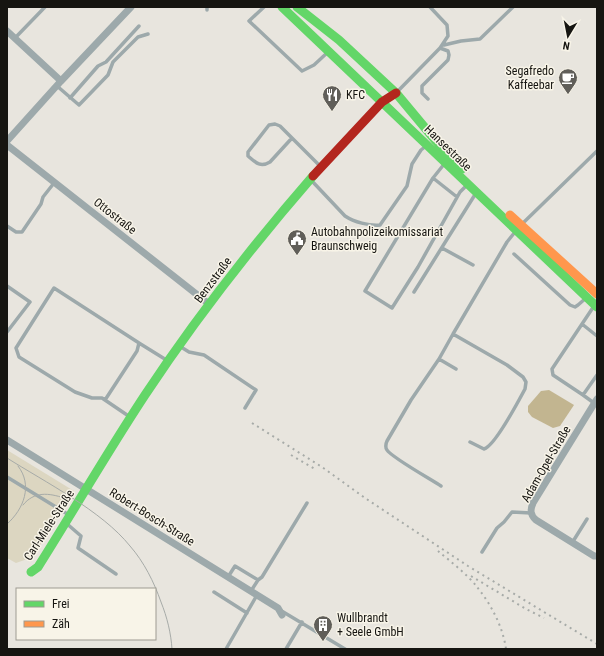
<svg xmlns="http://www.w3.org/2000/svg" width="604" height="656" font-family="'Roboto Condensed',sans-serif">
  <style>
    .green { fill: #dcd6c1 }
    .water { fill: #c2b590 }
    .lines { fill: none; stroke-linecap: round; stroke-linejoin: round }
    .lane { stroke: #9da9ab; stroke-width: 3.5 }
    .street { stroke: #9da9ab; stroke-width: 7 }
    .fast { stroke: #63d668; stroke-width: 9 }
    .slow { stroke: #ff974d; stroke-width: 9 }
    .jam { stroke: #b3261e; stroke-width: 9 }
    .tram { stroke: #a7aba8; stroke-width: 1 }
    .rail { stroke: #a7aba8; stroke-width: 2; stroke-dasharray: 2 4; stroke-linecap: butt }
    .labels { text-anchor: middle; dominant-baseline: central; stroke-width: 3; stroke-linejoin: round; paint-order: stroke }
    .poi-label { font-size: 12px; fill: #161511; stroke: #f8f4e8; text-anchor: start }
    .street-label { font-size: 12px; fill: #161511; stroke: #f8f4e8 }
  </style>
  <rect width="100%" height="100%" fill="#e8e5de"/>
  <path class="green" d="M7,450l67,41 -41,66 -17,6 -9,-5z"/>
  <path class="water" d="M549,390l25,15 -14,21 -7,2 -21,-11 -4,-5v-6l13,-15z"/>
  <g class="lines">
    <path class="lane" d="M207,7v3
      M264,7l-15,14 53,50 12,-6 14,-13
      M15,38l30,-31
      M444,45l17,-4 19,-2 33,-32
      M57,86l22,19 29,-30 5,-13 25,-25 10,-3
      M397,92l43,-44 8,-12 -1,-11 -17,-18
      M70,98l28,-32 8,-4 33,-36
      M428,99l-6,-6v-7l26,-26 1,-5 -1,-4 -8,-3
      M292,138l-22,24c-10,6 -15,0 -22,-6v-4l21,-27 6,-1 5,2 40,40
      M445,163l-12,15 24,19
      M433,178l-68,113 27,17 26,-41 42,-75 7,-7
      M311,180l34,36c9,6 24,10 35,9l27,-39 5,-22 9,-14 5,-4
      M522,224l75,-73
      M7,226l9,6h6l19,-28 2,-7 11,-14
      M442,248l31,17
      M514,254l56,51 5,2 3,-2 8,-7
      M7,286l23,16 -23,30
      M414,292l62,-99
      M594,306l-42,63 1,6 30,20 14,-20
      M582,324l15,12
      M453,334l-14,25 17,10
      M139,343l29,18
      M181,347l8,5 15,3 52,35 -11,18
      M439,359l-28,41 -24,41c-1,2 -2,7 0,9 4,7 45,30 54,36
      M583,395l11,8
      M105,400l32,-49 2,-8 -85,-55 -38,60 3,9 56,35 17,6h10l28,19
      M470,442l14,7c11,-3 34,-47 41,-60l1,-7 -3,-5 -16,-12 -54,-31 54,-92 8,-10
      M7,477l62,38
      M66,523l15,13 -3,12 38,26
      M572,543l15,-24
      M482,552l15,-24 7,-6 8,-10 19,1
      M228,577l7,-11 23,14 -7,11
      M258,580l4,-3 45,-74
      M214,592l33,21
      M280,610l65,39
      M226,649l31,-54
      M286,649l16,-27"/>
    <path class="street" d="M7,31l54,50
      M7,141l54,-60 70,-74
      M7,145l202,159
      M597,399l-64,104c-3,7 -3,12 3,17l58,36h3
      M7,440l271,168 4,7"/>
    <path class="fast" d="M282,7l315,300
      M297,7l42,33 57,53 40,48 26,28
      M31,572l7,-5c36,-57 70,-116 107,-172 51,-77 108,-150 168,-219"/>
    <path class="slow" d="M510,215l87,79"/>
    <path class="jam" d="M313,176l69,-74 14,-9"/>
    <path class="tram" d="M7,458c38,24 95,53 123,88 14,16 24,36 31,56 6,15 10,31 11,47
      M23,505c11,-14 26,-12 41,-7
      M7,524c17,-15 26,-39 11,-58"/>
    <path class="rail" d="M252,423l70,44 43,31 103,68 129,78
      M291,455l24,14
      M438,551c12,10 30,24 39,36 14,17 26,40 29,62
      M471,576l55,33 18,9"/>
  </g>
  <defs>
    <g id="cafe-pin" transform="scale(1)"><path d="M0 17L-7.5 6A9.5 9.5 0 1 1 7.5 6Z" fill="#605e59" stroke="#f8f4e8"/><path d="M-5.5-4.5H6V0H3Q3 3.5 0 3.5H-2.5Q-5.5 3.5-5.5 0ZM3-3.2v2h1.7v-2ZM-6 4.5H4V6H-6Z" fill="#fff"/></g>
    <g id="restaurant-pin" transform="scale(1)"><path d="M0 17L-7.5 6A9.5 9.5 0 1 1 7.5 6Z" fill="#605e59" stroke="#f8f4e8"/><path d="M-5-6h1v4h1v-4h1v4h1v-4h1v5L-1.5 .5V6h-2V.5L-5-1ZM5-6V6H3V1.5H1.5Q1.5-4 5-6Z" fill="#fff"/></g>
    <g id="civic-pin" transform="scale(1)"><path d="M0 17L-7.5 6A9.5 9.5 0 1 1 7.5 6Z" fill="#605e59" stroke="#f8f4e8"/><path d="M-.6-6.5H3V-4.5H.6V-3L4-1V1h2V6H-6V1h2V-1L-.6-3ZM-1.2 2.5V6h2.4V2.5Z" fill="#fff"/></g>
    <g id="building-pin" transform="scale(1)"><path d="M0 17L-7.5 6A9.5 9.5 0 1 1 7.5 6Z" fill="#605e59" stroke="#f8f4e8"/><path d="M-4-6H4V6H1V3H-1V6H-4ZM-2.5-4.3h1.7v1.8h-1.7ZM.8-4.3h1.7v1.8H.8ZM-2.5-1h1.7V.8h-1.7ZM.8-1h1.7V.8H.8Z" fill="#fff"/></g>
  </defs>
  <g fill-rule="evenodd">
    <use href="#cafe-pin" x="568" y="78"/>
    <use href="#restaurant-pin" x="332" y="95"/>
    <use href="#civic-pin" x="297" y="239"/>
    <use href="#building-pin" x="323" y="625"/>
  </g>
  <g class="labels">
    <g class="poi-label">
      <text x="554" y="71" text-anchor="end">Segafredo<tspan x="554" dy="14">Kaffeebar</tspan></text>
      <text x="346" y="95">KFC</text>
      <text x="311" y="232">Autobahnpolizeikomissariat<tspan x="311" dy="14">Braunschweig</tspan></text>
      <text x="337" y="618">Wullbrandt<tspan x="337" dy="14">+ Seele GmbH</tspan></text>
    </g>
    <g class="street-label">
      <text transform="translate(448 148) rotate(44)">Hansestraße</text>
      <text transform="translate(115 216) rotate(38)">Ottostraße</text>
      <text transform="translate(213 280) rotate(-53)">Benzstraße</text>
      <text transform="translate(546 464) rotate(-60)">Adam-Opel-Straße</text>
      <text transform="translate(152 517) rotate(32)">Robert-Bosch-Straße</text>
      <text transform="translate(49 525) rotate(-57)">Carl-Miele-Straße</text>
    </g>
  </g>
  <rect width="604" height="656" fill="none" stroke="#161511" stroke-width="16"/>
  <rect x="16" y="588" width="140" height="52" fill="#f8f4e8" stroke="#9e9b92"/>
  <rect x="24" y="601" width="20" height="6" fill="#63d668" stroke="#9e9b92"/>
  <text x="52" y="608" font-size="12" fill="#161511">Frei</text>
  <rect x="24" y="621" width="20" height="6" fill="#ff974d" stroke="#9e9b92"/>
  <text x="52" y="628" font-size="12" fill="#161511">Zäh</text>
  <g transform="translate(568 36) rotate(190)" stroke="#f8f4e8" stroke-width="3" paint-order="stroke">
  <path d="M0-3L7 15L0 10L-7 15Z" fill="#161511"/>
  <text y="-6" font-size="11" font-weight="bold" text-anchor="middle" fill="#161511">N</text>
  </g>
</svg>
